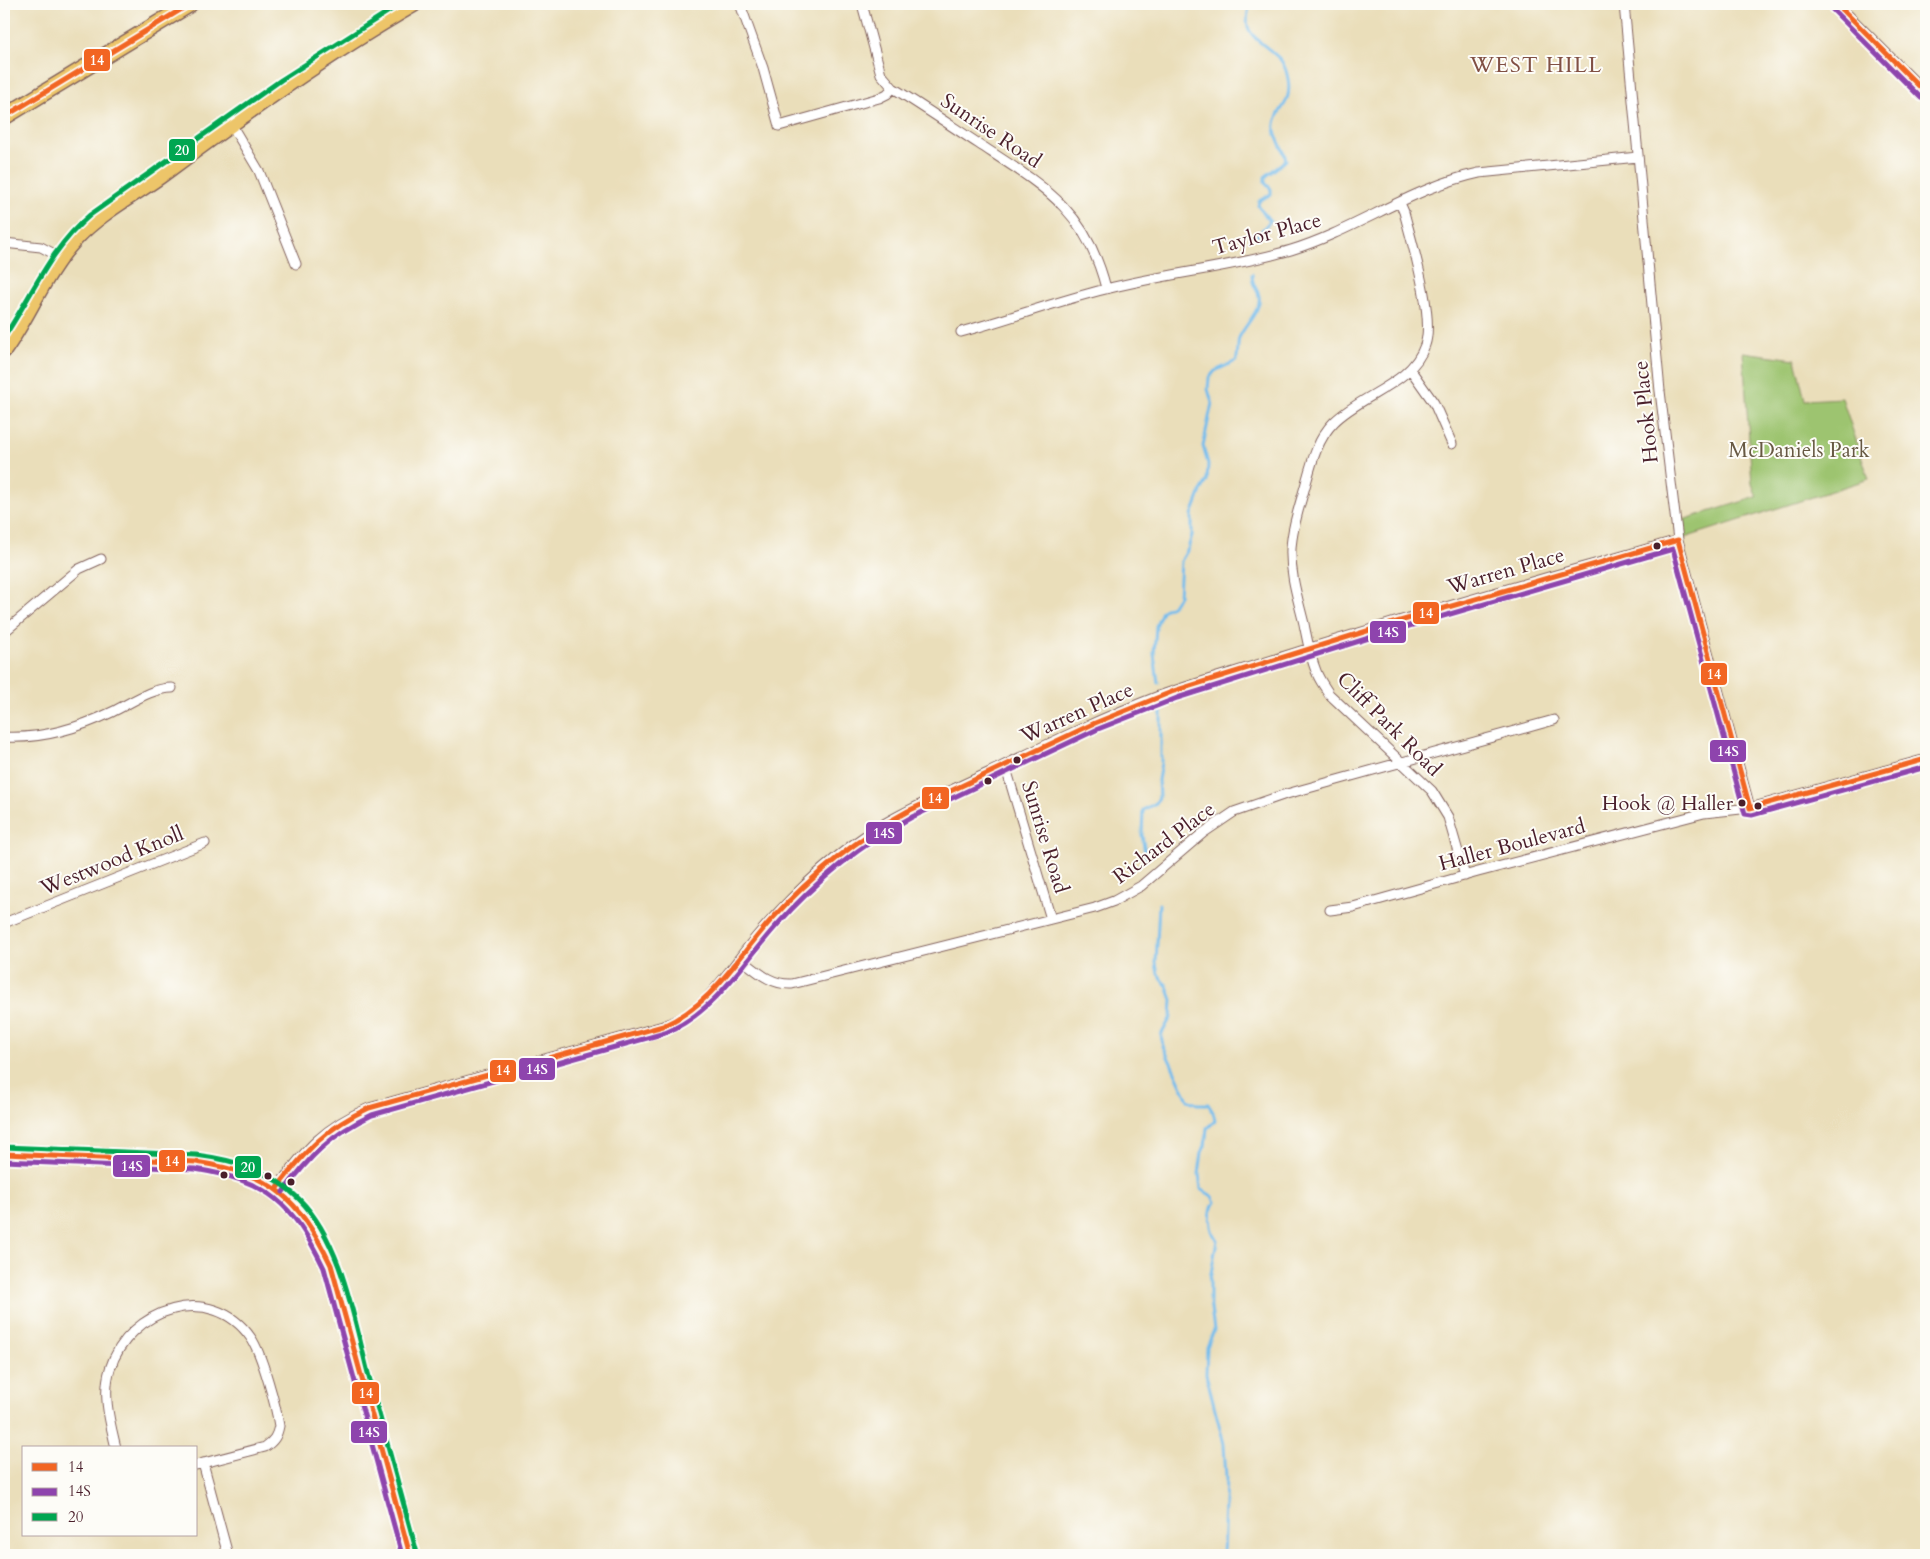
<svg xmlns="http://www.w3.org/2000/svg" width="1930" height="1559" font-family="Cardo,serif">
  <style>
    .green { fill: #9dc46f; stroke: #74724d }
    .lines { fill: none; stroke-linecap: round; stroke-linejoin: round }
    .stream { stroke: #76bded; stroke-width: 3 }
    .minor-casing { stroke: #82625d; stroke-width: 11 }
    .primary-casing { stroke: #82625d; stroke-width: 18 }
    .minor { stroke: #fff; stroke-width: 9 }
    .primary { stroke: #edc569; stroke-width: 15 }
    .bus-1-casing { stroke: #fdfcf7; stroke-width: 9 }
    .bus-2-casing { stroke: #fdfcf7; stroke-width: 9 }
    .bus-3-casing { stroke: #fdfcf7; stroke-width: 9 }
    .bus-1 { stroke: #f26522; stroke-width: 5 }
    .bus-2 { stroke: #8e44ad; stroke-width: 5 }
    .bus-3 { stroke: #00a651; stroke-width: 5 }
    .bus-dot { fill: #4a1f2b; stroke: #fdfcf7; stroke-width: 2 }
    .labels { text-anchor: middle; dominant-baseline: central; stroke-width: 4; stroke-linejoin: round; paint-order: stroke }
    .bus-label { font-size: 20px; fill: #4a1f2b; stroke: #fdfcf7; text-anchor: end }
    .street-label { font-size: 21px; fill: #4a1f2b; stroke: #fdfcf7 }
    .park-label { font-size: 21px; fill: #675943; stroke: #fdfcf7 }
    .neighbourhood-label { font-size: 22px; letter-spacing: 1px; fill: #815044; stroke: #fdfcf7 }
    .line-badge { stroke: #fdfcf7; stroke-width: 2 }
    .badge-label { font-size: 14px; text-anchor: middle; font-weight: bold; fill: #fff }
  </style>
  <rect width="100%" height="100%" fill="#fdfcf7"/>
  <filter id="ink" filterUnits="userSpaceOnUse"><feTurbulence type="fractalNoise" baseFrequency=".02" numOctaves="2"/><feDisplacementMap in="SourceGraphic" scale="10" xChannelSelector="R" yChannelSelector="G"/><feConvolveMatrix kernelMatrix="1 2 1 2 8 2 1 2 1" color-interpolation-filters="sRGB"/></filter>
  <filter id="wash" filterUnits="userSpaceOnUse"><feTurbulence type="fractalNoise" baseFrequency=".0096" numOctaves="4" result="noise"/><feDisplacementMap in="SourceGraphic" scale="20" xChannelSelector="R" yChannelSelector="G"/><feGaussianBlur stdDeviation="1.12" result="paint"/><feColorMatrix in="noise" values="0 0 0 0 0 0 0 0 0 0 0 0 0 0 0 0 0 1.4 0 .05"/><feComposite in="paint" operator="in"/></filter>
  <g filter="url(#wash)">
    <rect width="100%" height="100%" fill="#eadeba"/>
    <path class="green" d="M1743,352l52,7 10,41 37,-2 27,81 -191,61 -2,-18 81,-25 -5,-13z"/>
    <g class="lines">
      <path class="stream" d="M1250,4c-8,27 1,31 21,47 3,3 9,7 11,11 6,10 9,26 5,37 -3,9 -11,15 -12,25 -2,13 9,23 11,36l-21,17v6l6,6v5l-12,7 -1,5 12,15 -14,16
        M1158,683l-4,-29 2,-28 6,-15 11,-6 6,-9 2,-35 7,-12 4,-14v-20l9,-24 6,-10 1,-17 -5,-18 9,-43 -4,-14 1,-11 6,-7 21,-10c3,-9 1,-17 3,-23 4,-11 23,-28 20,-42 -2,-9 -7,-9 -7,-22
        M1146,859l-4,-24 1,-25 13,-7 3,-6 -1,-17 3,-17v-51
        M1159,904l-3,59 2,11 9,12 5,14 -1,17 -10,18 2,11 25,54 9,4h11l5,8 2,9 -8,7 -2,18 -3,6 -3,22 2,15 11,7 3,6c-7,10 -6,28 2,38l-7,39v22l4,29 -7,17 -1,27 18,70 2,34 -3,77"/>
    </g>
  </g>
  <g filter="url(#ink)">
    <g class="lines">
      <g class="minor-casing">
        <path id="minor" d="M740,4l23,64 16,58 100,-28 8,-4 6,-6
          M862,4l19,70 12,14c29,18 57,37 86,56 64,42 107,65 127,144
          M1624,4l36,387 18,149 72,268
          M1837,4l89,89
          M231,124l28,47 37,93
          M1400,203l4,9c8,31 31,105 21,133 -13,39 -63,49 -91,77 -16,16 -22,39 -28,61 -6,22 -14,44 -15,66 -1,26 7,50 13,75 3,15 6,32 12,47 3,9 9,16 13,23l103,97 16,26 17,59
          M4,243l37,4 19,10
          M961,332c48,-13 96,-31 145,-43 61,-16 124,-21 185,-39 65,-20 122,-63 188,-77l159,-16
          M1410,369l24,34 18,41
          M4,632l75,-63 22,-10
          M4,737c36,2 75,-9 108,-25 19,-9 39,-24 60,-24
          M1005,765l46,154
          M1330,910l23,-3 125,-35 226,-59 46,-5 176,-49
          M4,923l201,-80
          M740,958c17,13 30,27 52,26l303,-76 19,-7 27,-15 62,-53 31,-21 49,-17 271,-75
          M277,1188c28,-38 47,-61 92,-80l294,-82c44,-15 65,-56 94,-90 36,-42 77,-82 125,-111 34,-20 72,-36 108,-53 56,-27 111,-54 169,-76 41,-15 84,-26 126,-40 130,-42 262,-78 393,-116
          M116,1448c-6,-26 -14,-53 -6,-79 19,-61 102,-88 141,-31 11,16 25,68 28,88 -2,10 -5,15 -14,21l-69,18
          M203,1463l25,92"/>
      </g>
      <g class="primary-casing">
        <path id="primary" d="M4,117l186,-113
          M4,350c25,-35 41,-79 71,-111 24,-26 57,-43 85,-63 82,-61 166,-121 254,-172
          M4,1154l192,8c74,9 105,36 135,103l79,290"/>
      </g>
      <use href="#minor" class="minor"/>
      <use href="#primary" class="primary"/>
      <g class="bus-1-casing">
        <path id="bus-1" d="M1837,4l89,89
          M4,117l186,-113
          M1678,540l72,268
          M1750,808l176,-49
          M4,1154l192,8c76,12 102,35 135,103l79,290
          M277,1188c27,-36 50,-61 92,-80l294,-82c50,-22 73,-67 108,-106 40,-44 85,-81 137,-109l187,-88 79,-32 209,-65 295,-86"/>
      </g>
      <g class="bus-2-casing">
        <path id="bus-2" d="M1832,9l89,89
          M4,1161l191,8c73,12 97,33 129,99l78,287
          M283,1192c26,-35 48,-58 89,-77l293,-82c50,-21 76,-68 111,-107 39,-44 83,-81 136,-109l186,-88 79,-31 208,-65 288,-84 72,265 7,1 174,-48"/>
      </g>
      <g class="bus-3-casing">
        <path id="bus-3" d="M4,337c29,-43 45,-87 86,-122l191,-135 119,-76
          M4,1147l192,8c39,5 74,15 103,44 43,43 55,121 70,178 16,59 32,117 48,176"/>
      </g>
      <use href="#bus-1" class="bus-1"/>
      <use href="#bus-2" class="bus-2"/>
      <use href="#bus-3" class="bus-3"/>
    </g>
  </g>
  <g class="bus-dot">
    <circle cx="1657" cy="546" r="4.5"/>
    <circle cx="1017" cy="760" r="4.5"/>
    <circle cx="988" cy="781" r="4.5"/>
    <circle cx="1742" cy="803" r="4.5"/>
    <circle cx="1758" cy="806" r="4.5"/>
    <circle cx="224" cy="1175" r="4.5"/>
    <circle cx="268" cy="1176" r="4.5"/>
    <circle cx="291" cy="1182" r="4.5"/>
  </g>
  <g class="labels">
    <g class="bus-label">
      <text x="1733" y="803">Hook @ Haller</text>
    </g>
    <g class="street-label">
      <text transform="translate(991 131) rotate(34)">Sunrise Road</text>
      <text transform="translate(1267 234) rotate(-15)">Taylor Place</text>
      <text transform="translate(1646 412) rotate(-96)">Hook Place</text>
      <text transform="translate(1506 571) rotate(-16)">Warren Place</text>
      <text transform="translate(1077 713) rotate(-24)">Warren Place</text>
      <text transform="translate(1389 724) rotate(45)">Cliff Park Road</text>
      <text transform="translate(1045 837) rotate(73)">Sunrise Road</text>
      <text transform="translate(1164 843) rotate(-37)">Richard Place</text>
      <text transform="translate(1512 845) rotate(-15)">Haller Boulevard</text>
      <text transform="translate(112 861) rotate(-22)">Westwood Knoll</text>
    </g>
    <g class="park-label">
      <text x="1799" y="450">McDaniels Park</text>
    </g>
    <g class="neighbourhood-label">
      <text x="1536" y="65">WEST HILL</text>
    </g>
  </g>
  <g class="line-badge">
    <rect x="83" y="48" width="28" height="24" rx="5" fill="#f26522"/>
    <rect x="168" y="138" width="28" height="24" rx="5" fill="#00a651"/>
    <rect x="1412" y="601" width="28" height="24" rx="5" fill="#f26522"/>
    <rect x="1369" y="620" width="38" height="24" rx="5" fill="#8e44ad"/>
    <rect x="1700" y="662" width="28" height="24" rx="5" fill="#f26522"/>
    <rect x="1709" y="739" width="38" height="24" rx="5" fill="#8e44ad"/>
    <rect x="921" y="786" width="29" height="24" rx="5" fill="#f26522"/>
    <rect x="865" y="821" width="38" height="24" rx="5" fill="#8e44ad"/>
    <rect x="518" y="1057" width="38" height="24" rx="5" fill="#8e44ad"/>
    <rect x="489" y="1059" width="28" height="24" rx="5" fill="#f26522"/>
    <rect x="158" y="1149" width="28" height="24" rx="5" fill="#f26522"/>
    <rect x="112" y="1154" width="39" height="24" rx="5" fill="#8e44ad"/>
    <rect x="234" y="1155" width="28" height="24" rx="5" fill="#00a651"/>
    <rect x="351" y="1381" width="29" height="24" rx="5" fill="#f26522"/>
    <rect x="350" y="1420" width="38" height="24" rx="5" fill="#8e44ad"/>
  </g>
  <g class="badge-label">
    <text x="97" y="65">14</text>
    <text x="182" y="155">20</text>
    <text x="1426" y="618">14</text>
    <text x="1388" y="637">14S</text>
    <text x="1714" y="679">14</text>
    <text x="1728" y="756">14S</text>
    <text x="935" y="803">14</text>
    <text x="884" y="838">14S</text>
    <text x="537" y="1074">14S</text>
    <text x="503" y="1075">14</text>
    <text x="172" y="1166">14</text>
    <text x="132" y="1171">14S</text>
    <text x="248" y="1172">20</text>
    <text x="366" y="1398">14</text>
    <text x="369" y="1437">14S</text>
  </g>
  <rect width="1930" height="1559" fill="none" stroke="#fdfcf7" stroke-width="20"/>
  <rect x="22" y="1446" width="175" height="90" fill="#fdfcf7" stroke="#b5a4a5"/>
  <rect x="32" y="1463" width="25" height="8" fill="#f26522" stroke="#b5a4a5"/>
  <text x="68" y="1472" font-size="15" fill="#4a1f2b">14</text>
  <rect x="32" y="1488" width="25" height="8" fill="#8e44ad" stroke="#b5a4a5"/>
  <text x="68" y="1496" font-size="15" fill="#4a1f2b">14S</text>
  <rect x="32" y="1513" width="25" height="8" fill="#00a651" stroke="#b5a4a5"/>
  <text x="68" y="1522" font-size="15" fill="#4a1f2b">20</text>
</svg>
